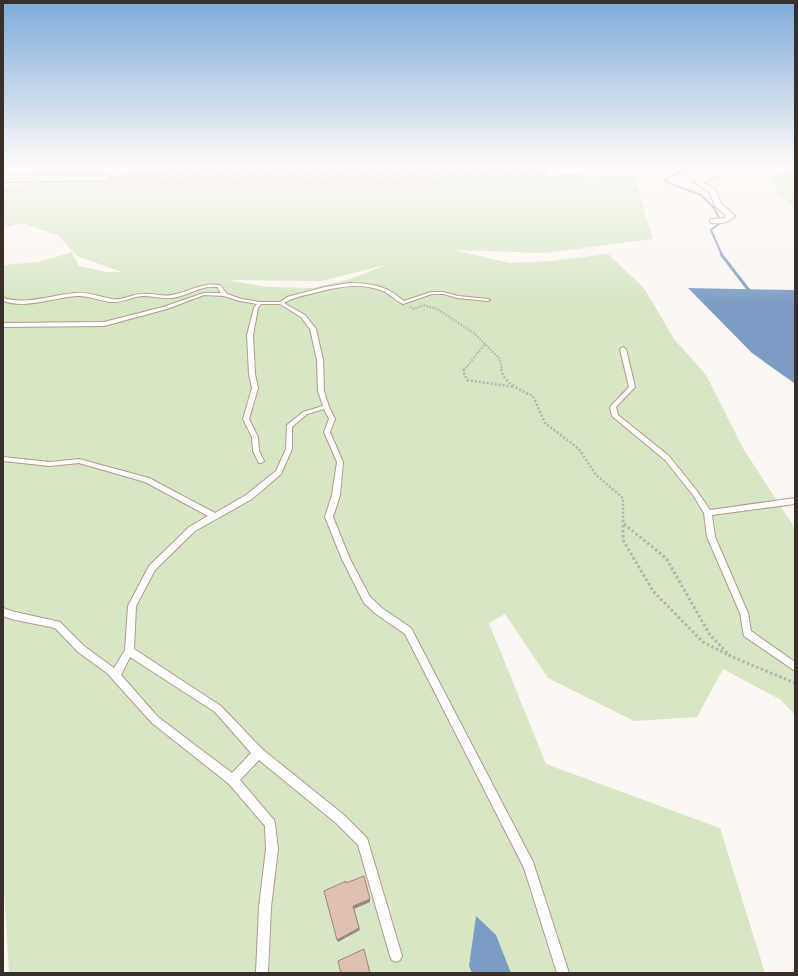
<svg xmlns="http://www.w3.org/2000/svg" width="798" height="976" font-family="Lato,sans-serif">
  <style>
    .green { fill: #d7e6c5; fill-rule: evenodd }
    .water { fill: #7c9dc3 }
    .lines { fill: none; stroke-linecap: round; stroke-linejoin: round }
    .stream-far1 { stroke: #7c9dc3; stroke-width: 2 }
    .stream { stroke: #7c9dc3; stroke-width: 3 }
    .highway-tunnel { stroke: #d5ceca; stroke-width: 12; stroke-dasharray: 12 6; stroke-linecap: butt }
    .lane-casing { stroke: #b59989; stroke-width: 2 }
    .street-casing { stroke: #b59989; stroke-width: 2 }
    .highway-casing { stroke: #b59989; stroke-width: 2 }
    .path-far2 { stroke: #bbb3ae; stroke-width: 2; stroke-dasharray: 1.5 1.5; stroke-linecap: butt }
    .path-far1 { stroke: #bbb3ae; stroke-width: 2.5; stroke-dasharray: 2 2; stroke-linecap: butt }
    .path { stroke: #bbb3ae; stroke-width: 3; stroke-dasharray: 2.5 2.5; stroke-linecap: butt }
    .lane { fill: #fff; fill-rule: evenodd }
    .street { fill: #fff; fill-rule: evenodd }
    .highway { fill: #fff; fill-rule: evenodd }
    .shaded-wall { fill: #9d867d }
    .building { fill: #e0c0b2; stroke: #9d867d }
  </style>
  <rect width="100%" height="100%" fill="#fcf6f2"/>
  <path class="green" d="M36,167h52l23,8 79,-8h378l20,10 45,-3 20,65 -109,14 -90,-3 55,13 43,-2 56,-7 36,34 30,51 32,36 38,75 51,78v187l-14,-15 -58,-31 -26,48 -63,4 -86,-43 -43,-64 -16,9 57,141 174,64 45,145h-756l-6,-100v-608l35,-3 34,-10 7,14 27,6h16l-45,-16 -18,-20 -35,-13 -21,5v-41l37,-5zM386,265l-36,14 -37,9 -47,-1 -38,-7 93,1z
    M795,169v39l-16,-13 -9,-20z"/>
  <path class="water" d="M688,288l107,2v92l-1,1 -42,-30z
    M476,916l20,19 15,38h-39l-3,-7z"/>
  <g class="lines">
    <path class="stream-far1" d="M694,167l-24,9 -6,5 37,14 13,13 7,14 -10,8 11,25"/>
    <path class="stream" d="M721,254l30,39"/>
    <path class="highway-tunnel" d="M103,180l313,-1 133,-6"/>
    <g class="lane-casing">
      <path id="lane" d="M105,167h50l-2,1h-46z
        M349,283c13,0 27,1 39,7 5,2 10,7 16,11l27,-9h12l15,4 30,3 2,1 -2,1 -30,-3 -15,-4h-11l-29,10c-7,-3 -13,-10 -20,-13 -24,-10 -49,-3 -73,3 -9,2 -18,4 -26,9l21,12 11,14 7,31 1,31 5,16 6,12 -5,13 13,30 -3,33 -7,22 17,42 20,38 12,11 29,20 122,234 36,111h-12l-33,-105 -119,-234 -29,-20 -12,-11 -22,-44 -17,-42 7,-22 5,-33 -13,-30 5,-13 -5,-10 -17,5 -15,13v22l-11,25 -29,25 -57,32 -40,39 -19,36 -2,43 87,57 41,43 82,66 23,23 35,118 -2,4 -4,2 -4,-2 -2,-4 -32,-111 -22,-22 -77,-63 -19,20 34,40 1,4 3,25 -7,58 -3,66h-12l3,-66 7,-58 -1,-23 -36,-42 -77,-61 -45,-50 -29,-21 -23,-24 -44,-9 -8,-3v-8l8,3 49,11 24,24 30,22 11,-18 3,-44 21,-40 40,-39 19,-11 -63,-34 -66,-19 -29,3 -47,-5v-4l47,5 29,-3 70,19 66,35 31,-18 30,-24 10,-22 1,-24 16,-13 20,-6 -5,-15 -1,-31 -7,-31 -9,-12 -21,-13h-19l-3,4 -5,27 2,39 3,14 -9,31 9,18 1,14 5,10 -3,2h-2l-6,-12 -1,-14 -9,-18 9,-31 -3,-14 -2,-39 7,-27 3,-4 -17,-3 -16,-5 -20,-1 -37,14 -63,17 -101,1v-4l101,-1 59,-15 41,-14h17l-4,-6c-17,-2 -29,9 -45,11 -10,1 -20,-2 -30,-2 -10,1 -21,7 -30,6 -12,-1 -24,-7 -36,-6 -24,2 -49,13 -73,5v-3c26,7 47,-3 73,-5 12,-1 24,4 36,6 9,2 20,-5 30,-5 10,-1 20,3 30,1 17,-3 30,-13 48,-10l7,9 14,5 19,3h20l7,-5 38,-10zM130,657l85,55 36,41 -19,20 -74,-56 -37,-42z
        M623,347l3,2 9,38 -19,20 2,8 51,41 28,35 13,19 85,-12v6l-83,11 3,22 33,76 3,18 44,31v9l-51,-35 -4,-23 -33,-76 -3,-24 -11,-18 -28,-35 -53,-44 -2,-9 19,-20 -9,-38z"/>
    </g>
    <g class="street-casing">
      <path id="street" d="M722,167h8l-8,7 -19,8 12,7 6,14 14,13c-6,7 -15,8 -24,7l-1,-2 1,-2 13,-1 2,-2 -11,-10 -6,-14 -15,-10c8,-8 20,-8 28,-15z"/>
    </g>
    <g class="highway-casing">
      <path id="highway" d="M589,167h45l-5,3 -80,6 -5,-3 5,-3z
        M105,175l5,3 -1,2 -106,2v-6z"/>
    </g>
    <path class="path-far2" d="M410,307l4,2 9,-4 14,4 37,24 26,26 2,11
      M464,370l21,-26"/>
    <path class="path-far1" d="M464,369l-1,2 4,9 47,7
      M501,369c3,15 21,22 32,27l12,27 34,26 17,26 27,23v23"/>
    <path class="path" d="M623,520v20l30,51 50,51 27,14
      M624,524l42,34 44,77 20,21 65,27"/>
    <use href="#lane" class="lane"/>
    <use href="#street" class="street"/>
    <use href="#highway" class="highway"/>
  </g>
  <path class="shaded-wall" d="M370,899v3l-16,7 6,21 -22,12 -1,-2 16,-34z"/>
  <path class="building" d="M364,876l6,23 -17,7 6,22 -22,12 -13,-49 22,-10v2z
    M364,949l6,24h-29l-3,-12z"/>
  <linearGradient id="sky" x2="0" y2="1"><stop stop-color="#7dabd9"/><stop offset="0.55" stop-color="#fefbf9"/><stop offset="1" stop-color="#fefbf9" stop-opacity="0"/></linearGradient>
  <rect width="798" height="304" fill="url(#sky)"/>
  <rect width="798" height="976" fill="none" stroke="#3a2f28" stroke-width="8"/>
</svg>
